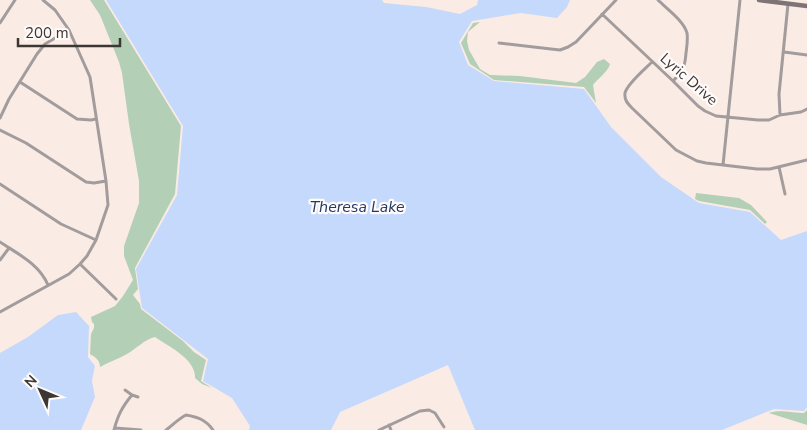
<svg xmlns="http://www.w3.org/2000/svg" width="807" height="430" font-family="'Nunito Sans',sans-serif">
  <style>
    .green { fill: #b3d0b7 }
    .water { fill: #c4d9fb }
    .lines { fill: none; stroke-linecap: round; stroke-linejoin: round }
    .street { stroke: #a39c9d; stroke-width: 3 }
    .secondary { stroke: #7e7476; stroke-width: 4.5 }
    .labels { text-anchor: middle; dominant-baseline: central; stroke-width: 4.5; stroke-linejoin: round; paint-order: stroke }
    .street-label { font-size: 15px; fill: #3c3634; stroke: #fffbfa }
    .water-label { font-size: 16px; font-style: italic; fill: #203a66; stroke: #fffbfa }
  </style>
  <rect width="100%" height="100%" fill="#fbebe5"/>
  <path class="green" d="M90,0h14l77,126 -6,68 -40,74 3,21 -5,6 7,9 1,5 42,32 11,11 12,8 -5,21 11,7 -10,-4 -7,-6c1,-19 -27,-32 -40,-41 -11,3 -18,11 -28,17 -9,5 -18,8 -27,13 0,-7 -5,-10 -10,-13l1,-20 3,-6v-4l-2,-2 -1,-5 24,-11 8,-10 10,-16 -9,-24v-10l15,-43v-22l-10,-57 -7,-51 -3,-11 -19,-47z
    M480,22l-12,10 -1,9 2,9 11,19 10,6 30,1 56,7 9,-6 12,-15 7,-3 6,5c-2,8 -12,14 -17,21l3,18 -12,-16 -90,-7 -24,-16 -9,-21 12,-20z
    M696,193l43,5 12,7 16,17 -2,2 -15,-14 -51,-9 -4,-2z
    M807,410v15l-38,-12c9,-4 25,0 35,0z"/>
  <path class="water" d="M106,0h276l2,3 42,4 34,7 17,-9 1,-5h92l-3,7 -10,11 -36,-5 -49,8 -13,21 9,23 26,16 90,8 27,38 50,50 38,26 51,9 31,28 26,-9v176l-3,4 -30,-2 -52,21h-247l-27,-65 -108,47 -9,18h-82l1,-4 -18,-28 -29,-17 5,-22 -66,-51 -6,-39 41,-74 6,-69z
    M76,312l13,14 -1,31 7,9 -3,15 3,16 -14,33h-81v-77l28,-16 30,-22z"/>
  <g class="lines">
    <path class="street" d="M658,0c8,8 26,21 29,33 1,7 0,13 -1,20 -1,14 -3,18 -13,28
      M602,14l71,67 25,25 7,5 11,5 42,4h11l11,-5 21,-3 6,-3
      M0,23l15,-23
      M499,43l52,6 9,1 8,-3 8,-5 40,-42
      M784,52l23,3
      M652,62c-7,7 -25,22 -27,31 -1,7 3,11 7,15l44,42 21,11 9,2 51,6h13l37,-9
      M20,82l57,37 14,1 5,-1
      M780,115l-1,-21 9,-90
      M0,118l9,-19 28,-45 8,-10 24,-14
      M0,130l26,13 60,39 8,1 12,-2
      M723,165l17,-165
      M779,167l6,27
      M0,184l61,40 35,16
      M0,242c18,12 39,22 48,43
      M0,260l9,-12
      M80,264l36,35
      M0,312l69,-38 11,-10 7,-8 9,-16 12,-35 -2,-24 -16,-104 -21,-47 -14,-20 -12,-10
      M125,390l7,5 6,2
      M389,425l2,5
      M115,428l26,2
      M114,430c4,-15 8,-23 18,-35
      M166,430c7,-5 12,-11 20,-15 12,2 20,5 27,15
      M379,430l41,-19 9,-1 6,3 9,14"/>
    <path class="secondary" d="M759,0l48,6"/>
  </g>
  <g class="labels">
    <g class="street-label">
      <text transform="translate(689 79) rotate(41)">Lyric Drive</text>
    </g>
    <g class="water-label">
      <text x="357" y="207">Theresa Lake</text>
    </g>
  </g>
  <g transform="translate(40 390) rotate(314)" stroke="#fffbfa" stroke-width="4" paint-order="stroke">
  <path d="M0-4L9 19L0 12L-9 19Z" fill="#3c3634"/>
  <text y="-8" font-size="14" font-weight="bold" text-anchor="middle" fill="#3c3634">N</text>
  </g>
  <path d="M18 38v8h102v-8" fill="none" stroke="#3c3634" stroke-width="2.5"/>
  <text x="25" y="38" font-size="15" fill="#3c3634" stroke="#fffbfa" stroke-width="4" paint-order="stroke">200 m</text>
</svg>
